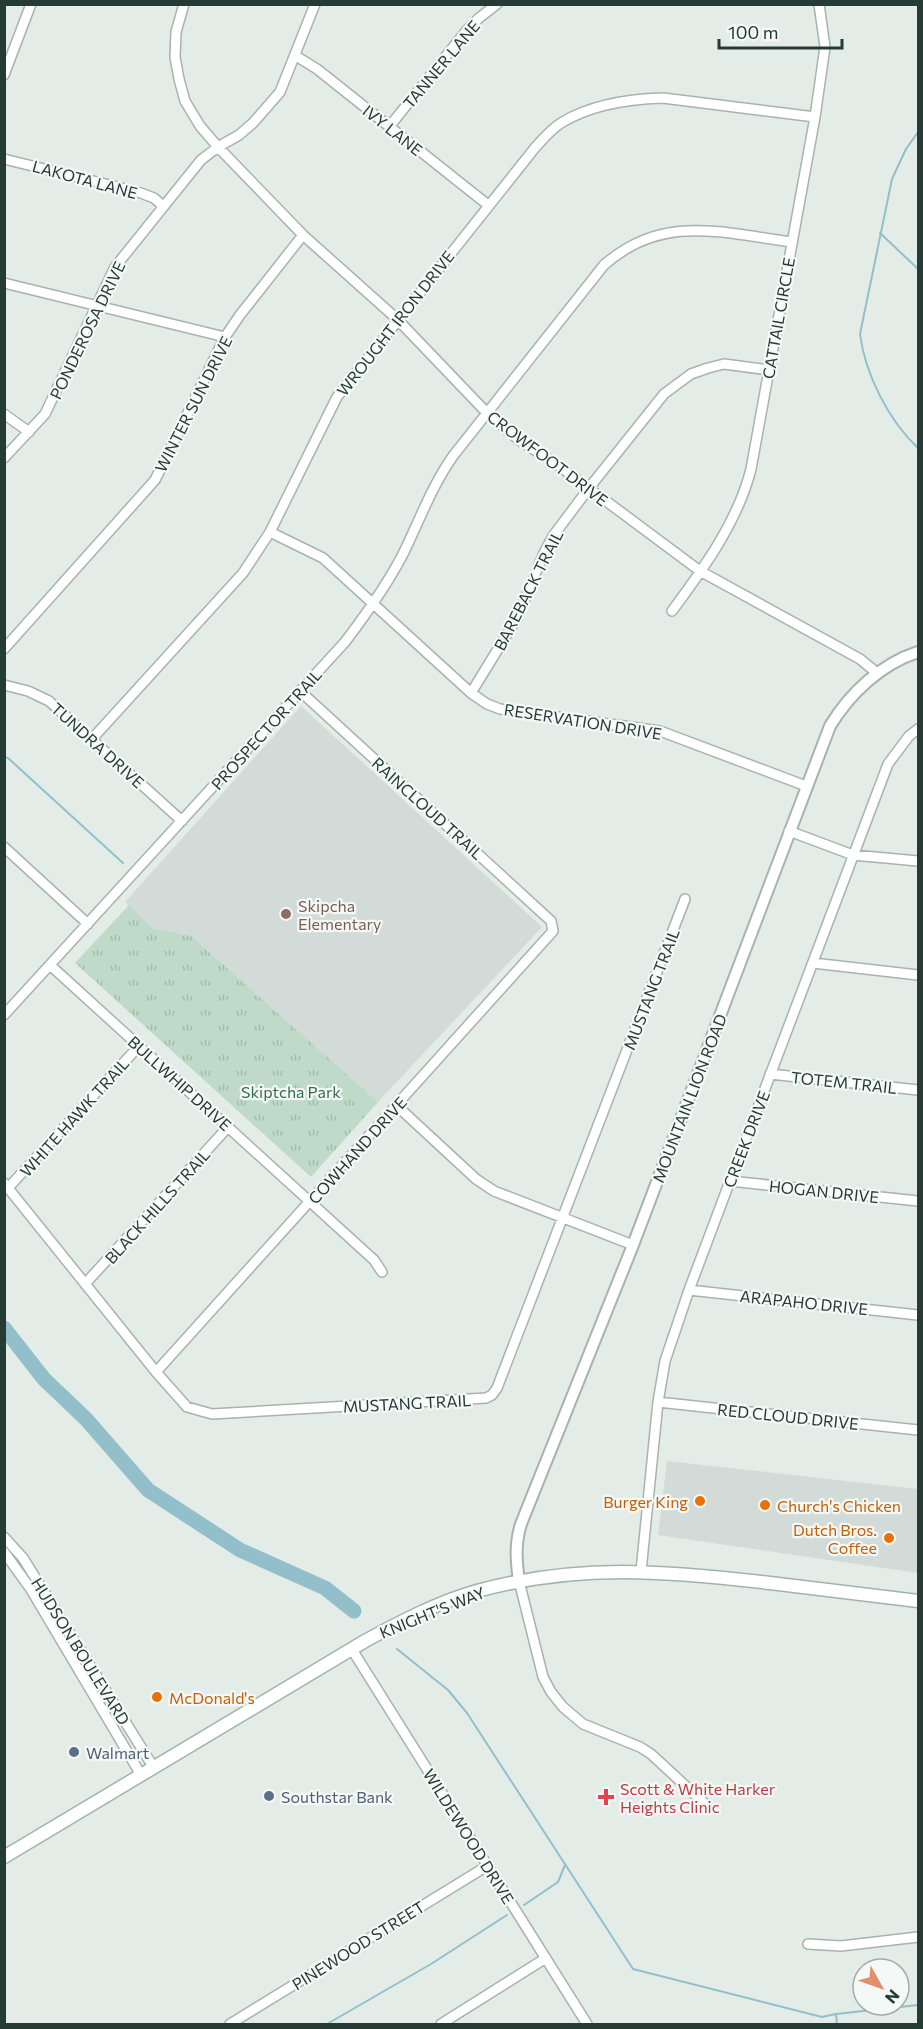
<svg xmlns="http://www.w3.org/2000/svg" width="923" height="2029" font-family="Commissioner,sans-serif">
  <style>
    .built { fill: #d2dbd8 }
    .park { fill: url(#park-tufts) }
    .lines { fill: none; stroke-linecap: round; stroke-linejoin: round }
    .stream { stroke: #93bfca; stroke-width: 2 }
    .river { stroke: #93bfca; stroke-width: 15 }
    .minor-casing { stroke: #a7b3af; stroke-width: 12 }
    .tertiary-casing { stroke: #a7b3af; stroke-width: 14 }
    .secondary-casing { stroke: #a0b3ad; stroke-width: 15 }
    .minor { stroke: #fff; stroke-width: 9 }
    .tertiary { stroke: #fff; stroke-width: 10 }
    .secondary { stroke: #fff; stroke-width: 12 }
    .education-dot { fill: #8d6e63; stroke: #f4f8f6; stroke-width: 2 }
    .food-dot { fill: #e8710a; stroke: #f4f8f6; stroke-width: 2 }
    .service-dot { fill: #5c6f8a; stroke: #f4f8f6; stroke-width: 2 }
    .health-dot { fill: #e0444e; stroke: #f4f8f6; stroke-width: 2 }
    .labels { text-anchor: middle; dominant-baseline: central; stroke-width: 4.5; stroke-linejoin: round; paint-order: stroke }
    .street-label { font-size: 16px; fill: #253b36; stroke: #f4f8f6 }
    .education-label { font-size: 16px; fill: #785e54; stroke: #f4f8f6; text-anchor: start }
    .park-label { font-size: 16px; fill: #346d4d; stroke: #f4f8f6 }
    .food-label { font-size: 16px; fill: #c56008; stroke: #f4f8f6; text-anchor: end }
    .service-label { font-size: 16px; fill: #4e5e75; stroke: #f4f8f6; text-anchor: start }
    .health-label { font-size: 16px; fill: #be3a42; stroke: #f4f8f6; text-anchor: start }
  </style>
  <defs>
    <pattern id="park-tufts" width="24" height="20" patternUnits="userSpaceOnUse" patternTransform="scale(1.5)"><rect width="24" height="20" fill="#bfdac8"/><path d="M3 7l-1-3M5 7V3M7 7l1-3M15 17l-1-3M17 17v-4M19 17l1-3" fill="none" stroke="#a4bcac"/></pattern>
  </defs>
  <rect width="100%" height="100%" fill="#e4ece8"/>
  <path class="built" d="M301,706l241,221 -164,175 -187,-166 -39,-8 -27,-26z
    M667,1461l251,28v84l-260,-38z"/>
  <path class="park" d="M129,905l23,23 39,8 187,166 -67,75 -236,-214z"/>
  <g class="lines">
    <path class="stream" d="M918,132l-12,17 -14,30 -32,155c5,40 29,87 58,114
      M880,233l38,36
      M4,757l4,1 115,105
      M397,1649l51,41 19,23 166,256 189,48 14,-3 82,-9
      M524,1905l34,-23 7,-17
      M836,2014l1,10
      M327,2024l104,-60 76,-49"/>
    <path class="river" d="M4,1328l40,51 42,40 62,71 92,60 85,38 29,23"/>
    <g class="minor-casing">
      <path id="minor" d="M184,4l-8,28 -1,25 4,22 6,22 15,25 18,21 85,88 94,84 90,94 32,27 36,23 145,108 160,88 17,14
        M296,56l21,13 171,136
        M4,75l27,-71
        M389,127l78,-97 12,-12 18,-14
        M4,159l134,33 16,6 9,8
        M4,283l221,54
        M4,414l25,18
        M4,458l41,-44 70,-147 86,-107 17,-13 21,-12 14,-12 27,-31 35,-88
        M270,532l53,26 148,135 16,11 13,5 160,22 146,55
        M672,611c32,-43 66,-90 79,-142l64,-352 10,-70 -6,-43
        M4,649l151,-169 70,-143 15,-22 63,-80
        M4,685l24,6 21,10 133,120
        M471,693l46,-75 27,-65 9,-17 36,-48 75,-94 27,-20 17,-6 16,-4 45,6
        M92,739l151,-166 27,-41 67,-135 197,-248c8,-9 16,-19 27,-26 29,-18 68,-24 102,-25l152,19
        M789,831l64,24 65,6
        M4,847l84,77
        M813,963l105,12
        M50,965l324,295 8,12
        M4,1015l341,-373c22,-29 43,-58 59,-90 16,-33 28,-66 49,-96l151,-191c59,-52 117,-32 188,-23
        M770,1074l148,16
        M396,1105l80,74 18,12 139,54
        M730,1181l188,20
        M4,1183l152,189 31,35 25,7 274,-16 6,-3 5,-7 188,-489
        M8,1188l131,-142
        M85,1284l143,-157
        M689,1290l229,25
        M156,1372l397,-441 -2,-10 -251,-230
        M658,1402l260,28
        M4,1537l19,21 131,210
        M4,1552l26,36 111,187
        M641,1571l17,-169 7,-41 24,-71 41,-109 158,-417 21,-28 9,-7
        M519,1581l24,96 8,15 12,15 20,17 57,23 11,7 53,49
        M351,1648l236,376
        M808,1944l33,2 77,-9
        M230,2024l257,-158
        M441,2024l105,-66"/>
    </g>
    <g class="tertiary-casing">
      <path id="tertiary" d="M519,1581c-3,-21 -4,-38 2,-57l112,-279 197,-519c20,-33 51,-62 88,-74"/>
    </g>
    <g class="secondary-casing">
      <path id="secondary" d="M4,1857l361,-216c35,-19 73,-39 112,-50 102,-28 189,-20 293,-8 49,6 99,12 148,18"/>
    </g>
    <use href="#minor" class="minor"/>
    <use href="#tertiary" class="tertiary"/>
    <use href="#secondary" class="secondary"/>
  </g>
  <circle class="education-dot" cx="286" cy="914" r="6"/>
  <g class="food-dot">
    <circle cx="700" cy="1501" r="6"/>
    <circle cx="765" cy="1505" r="6"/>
    <circle cx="889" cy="1538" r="6"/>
    <circle cx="157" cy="1697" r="6"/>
  </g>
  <g class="service-dot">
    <circle cx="74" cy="1752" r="6"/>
    <circle cx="269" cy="1796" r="6"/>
  </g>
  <path class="health-dot" d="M603 1788h6v6h6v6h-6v6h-6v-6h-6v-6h6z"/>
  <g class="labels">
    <g class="street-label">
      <text transform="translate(441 64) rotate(-50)">TANNER LANE</text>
      <text transform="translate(393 130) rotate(38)">IVY LANE</text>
      <text transform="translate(85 179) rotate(15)">LAKOTA LANE</text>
      <text transform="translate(778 318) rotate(-80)">CATTAIL CIRCLE</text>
      <text transform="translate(395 323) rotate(-52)">WROUGHT IRON DRIVE</text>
      <text transform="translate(87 330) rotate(-64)">PONDEROSA DRIVE</text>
      <text transform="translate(193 404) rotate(-63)">WINTER SUN DRIVE</text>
      <text transform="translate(548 458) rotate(37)">CROWFOOT DRIVE</text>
      <text transform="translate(528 590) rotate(-63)">BAREBACK TRAIL</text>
      <text transform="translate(583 721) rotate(9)">RESERVATION DRIVE</text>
      <text transform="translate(266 729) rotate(-48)">PROSPECTOR TRAIL</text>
      <text transform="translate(98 745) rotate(42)">TUNDRA DRIVE</text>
      <text transform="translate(428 808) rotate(42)">RAINCLOUD TRAIL</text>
      <text transform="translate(651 989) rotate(-69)">MUSTANG TRAIL</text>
      <text transform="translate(844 1082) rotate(6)">TOTEM TRAIL</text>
      <text transform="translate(180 1083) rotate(42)">BULLWHIP DRIVE</text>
      <text transform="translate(689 1098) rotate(-69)">MOUNTAIN LION ROAD</text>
      <text transform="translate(74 1117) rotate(-48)">WHITE HAWK TRAIL</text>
      <text transform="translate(746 1139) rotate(-69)">CREEK DRIVE</text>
      <text transform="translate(357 1150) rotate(-48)">COWHAND DRIVE</text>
      <text transform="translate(824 1191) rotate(6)">HOGAN DRIVE</text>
      <text transform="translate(157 1206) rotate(-48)">BLACK HILLS TRAIL</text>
      <text transform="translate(804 1302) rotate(6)">ARAPAHO DRIVE</text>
      <text transform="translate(407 1403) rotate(-3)">MUSTANG TRAIL</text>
      <text transform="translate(788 1416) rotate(6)">RED CLOUD DRIVE</text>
      <text transform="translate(432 1612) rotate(-22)">KNIGHT'S WAY</text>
      <text transform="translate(81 1651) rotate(58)">HUDSON BOULEVARD</text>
      <text transform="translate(469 1836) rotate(58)">WILDEWOOD DRIVE</text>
      <text transform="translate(358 1945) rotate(-32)">PINEWOOD STREET</text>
    </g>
    <g class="education-label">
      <text x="298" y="905">Skipcha<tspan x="298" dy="18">Elementary</tspan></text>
    </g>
    <g class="park-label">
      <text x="291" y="1091">Skiptcha Park</text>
    </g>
    <g class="food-label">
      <text x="688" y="1501">Burger King</text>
      <text x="777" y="1505" text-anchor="start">Church's Chicken</text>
      <text x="877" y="1529">Dutch Bros.<tspan x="877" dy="18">Coffee</tspan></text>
      <text x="169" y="1697" text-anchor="start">McDonald's</text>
    </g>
    <g class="service-label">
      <text x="86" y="1752">Walmart</text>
      <text x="281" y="1796">Southstar Bank</text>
    </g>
    <g class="health-label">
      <text x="620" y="1788">Scott &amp; White Harker<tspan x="620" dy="18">Heights Clinic</tspan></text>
    </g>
  </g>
  <rect width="923" height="2029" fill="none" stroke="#253b36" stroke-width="12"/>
  <g transform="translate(881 1987) rotate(130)"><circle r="28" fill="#f4f8f6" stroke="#a1aca9" stroke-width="1.5"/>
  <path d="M0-4.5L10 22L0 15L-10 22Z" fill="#e18f6c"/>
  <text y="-9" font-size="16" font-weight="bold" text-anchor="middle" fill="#253b36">N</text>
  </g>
  <path d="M719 39v9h123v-9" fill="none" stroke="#253b36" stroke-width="3"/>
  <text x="728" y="39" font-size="18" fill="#253b36" stroke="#f4f8f6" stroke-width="4.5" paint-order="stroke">100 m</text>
</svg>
